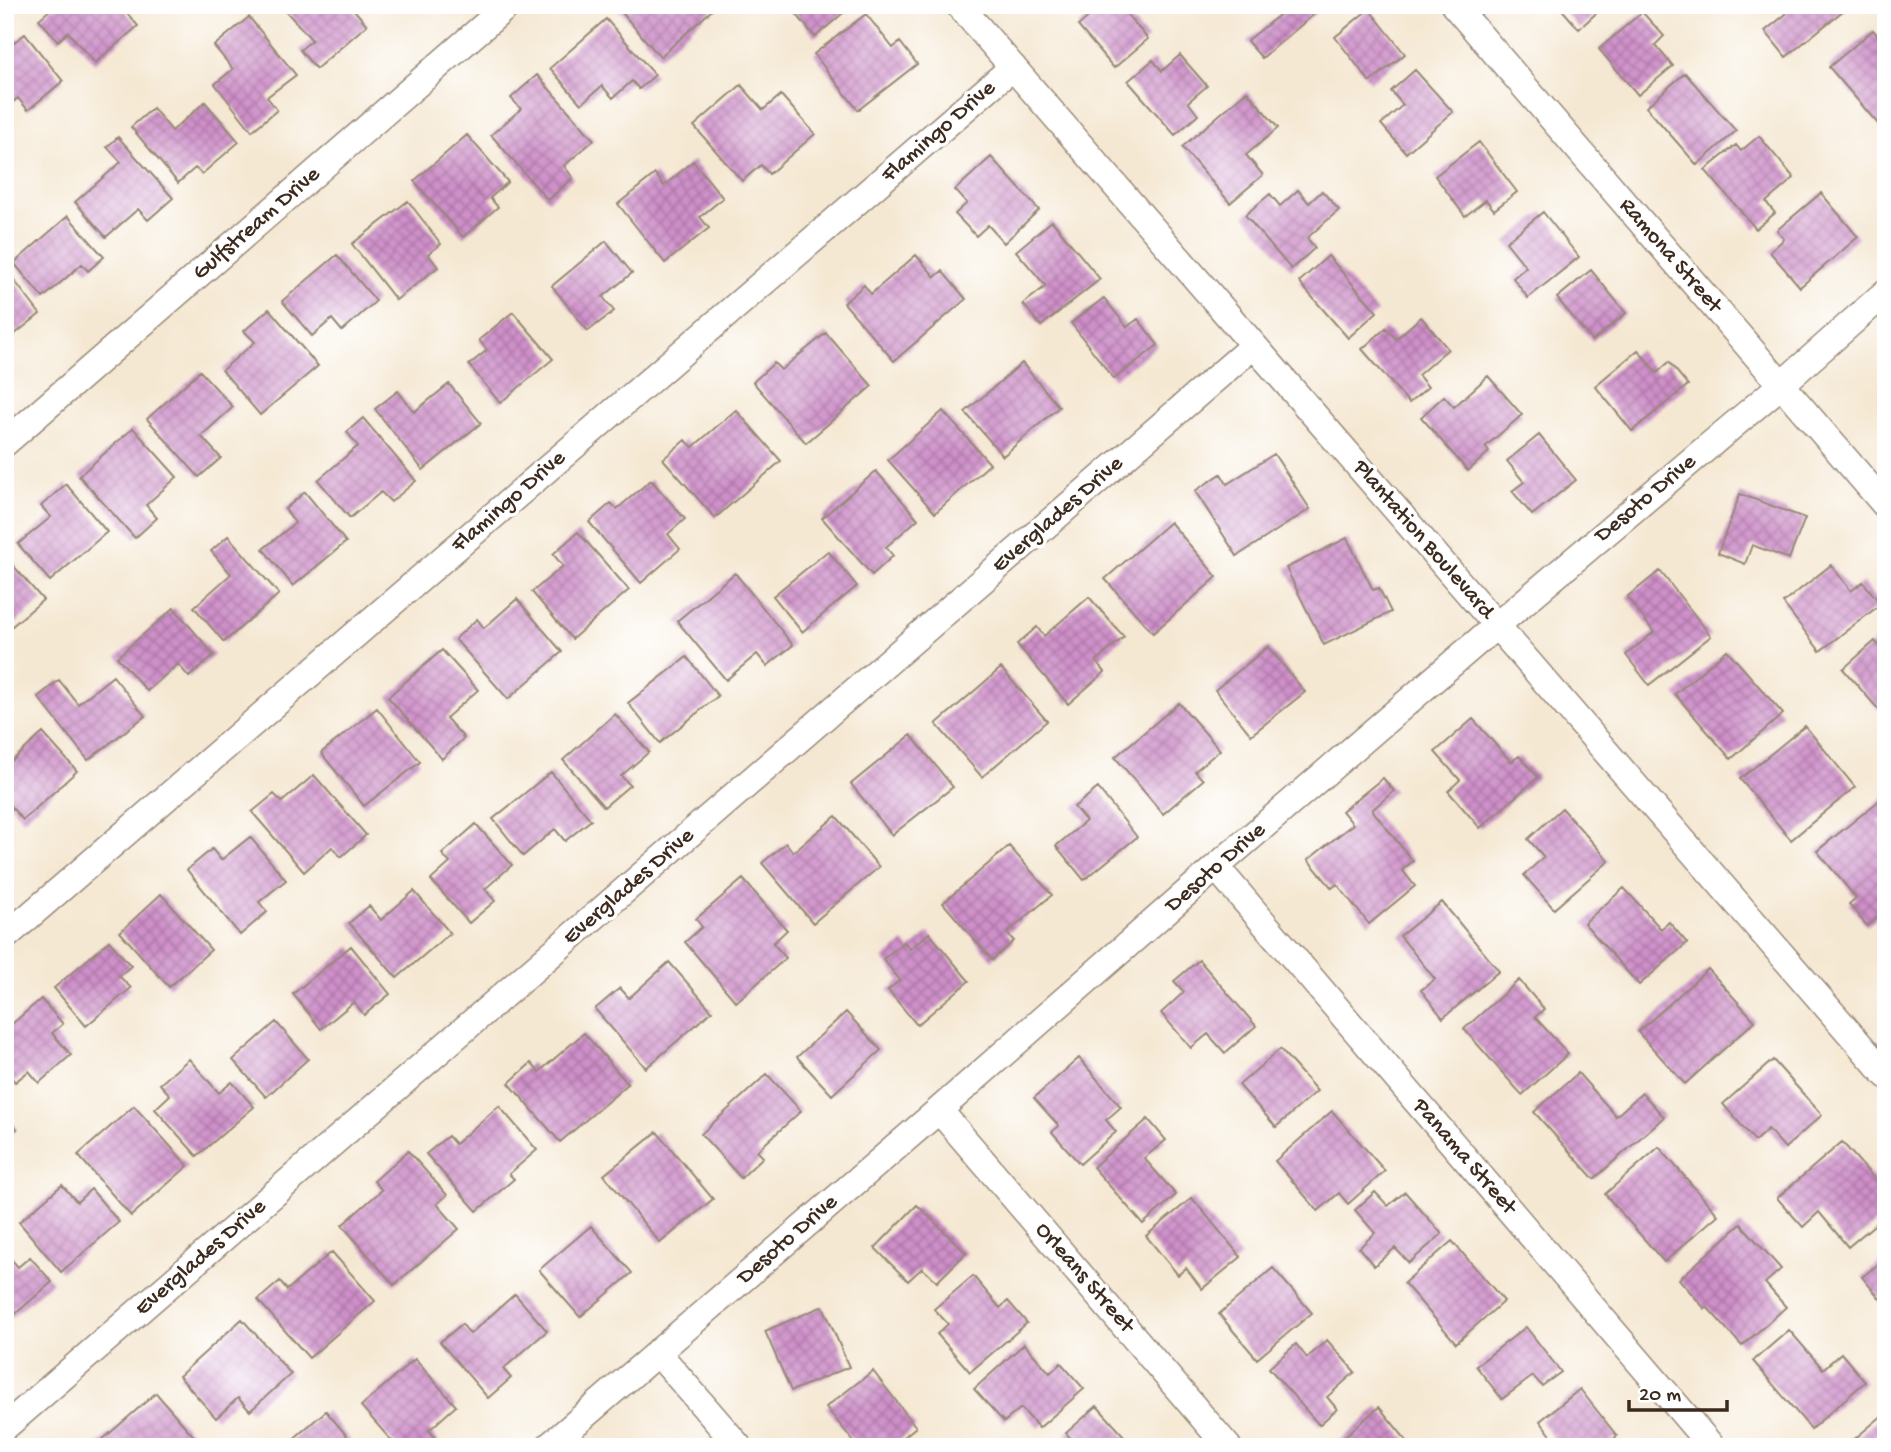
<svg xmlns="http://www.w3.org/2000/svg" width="1891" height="1452" font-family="'Gochi Hand',sans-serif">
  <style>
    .building { fill: url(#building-cross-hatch) }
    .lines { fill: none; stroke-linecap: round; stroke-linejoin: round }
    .minor-casing { stroke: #988978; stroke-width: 29 }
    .minor { stroke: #fff; stroke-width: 26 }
    .labels { text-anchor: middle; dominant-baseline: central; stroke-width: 7; stroke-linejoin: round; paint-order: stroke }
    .street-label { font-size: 23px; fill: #3b2a1e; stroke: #fff }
  </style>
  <defs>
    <pattern id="building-cross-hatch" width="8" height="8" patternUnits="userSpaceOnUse" patternTransform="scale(1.75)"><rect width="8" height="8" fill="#cf90ca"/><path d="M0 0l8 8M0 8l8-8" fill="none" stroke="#a976a3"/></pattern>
  </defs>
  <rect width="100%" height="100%" fill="#fff"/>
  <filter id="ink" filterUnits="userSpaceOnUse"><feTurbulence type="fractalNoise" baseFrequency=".0143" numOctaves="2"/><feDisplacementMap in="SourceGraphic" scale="14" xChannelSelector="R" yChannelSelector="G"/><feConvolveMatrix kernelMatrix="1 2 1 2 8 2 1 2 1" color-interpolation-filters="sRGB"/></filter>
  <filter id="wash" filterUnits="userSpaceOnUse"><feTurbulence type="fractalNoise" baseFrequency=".00686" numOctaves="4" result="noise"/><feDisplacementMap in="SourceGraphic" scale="28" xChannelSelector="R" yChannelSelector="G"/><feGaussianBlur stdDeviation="1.57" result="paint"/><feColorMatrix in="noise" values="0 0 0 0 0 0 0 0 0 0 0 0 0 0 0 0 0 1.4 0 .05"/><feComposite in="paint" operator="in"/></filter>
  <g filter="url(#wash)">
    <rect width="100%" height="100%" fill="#f5e8d3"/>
    <g id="blocks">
      <path class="building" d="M56,5h64l18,21 -43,37 -27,-31 -10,9 -19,-22z
        M289,5h61l17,20 -51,44 -16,-19 12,-10 -28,-31z
        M619,5h89l4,5 -52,47 -43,-50z
        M789,5h60l1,2 -35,30z
        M1102,5h17l29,34 -34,29 -36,-42z
        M1279,5h46l-63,53 -15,-17 37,-30z
        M1558,5h47l-26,24z
        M1779,5h71l-64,52 -21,-26 21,-17z
        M1369,9l36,45 -35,28 -35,-45z
        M1642,12l22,24 -9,9 18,21 -35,29 -39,-46z
        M866,14l27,34 7,-6 17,22 -59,46 -44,-56z
        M249,17l47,58 -29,22 10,13 -25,21 -37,-47 18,-15 -19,-23z
        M606,19l49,56 -16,14 -7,-8 -19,17 -11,-12 -21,18 -31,-36z
        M1873,30l13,15v74l-7,6 -50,-58z
        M25,34l38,47 -35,29 -10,-12 -13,10v-59z
        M1180,55l27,31 -19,16 10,13 -23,20 -47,-54 25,-21 9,11z
        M1415,70l38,42 -47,41 -25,-29 22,-19 -12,-14z
        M1685,73l51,58 -39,34 -51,-58z
        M537,75l57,65 -30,26 9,12 -25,22 -57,-65 30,-26 -10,-11z
        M741,85l22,25 18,-15 34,39 -46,40 -8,-9 -19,16 -48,-55z
        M1247,91l31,37 -32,27 17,20 -33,28 -48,-56z
        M205,102l34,40 -37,32 -7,-6 -17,15 -47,-56 22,-19 19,23z
        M467,135l41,47 -18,16 8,9 -35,30 -49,-56z
        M1759,136l35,42 -28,24 9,11 -19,16 -51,-59 31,-25 5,6z
        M118,137l55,61 -25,22 -10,-11 -32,28 -31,-35 46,-40 -14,-15z
        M1479,142l38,50 -23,18 -8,-10 -21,16 -30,-40z
        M991,157l48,53 -35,33 -16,-18 -12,11 -21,-22 12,-11 -12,-13z
        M693,161l30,37 -23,19 9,11 -44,35 -47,-59 37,-30 9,12z
        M1298,190l11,13 13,-12 17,19 -32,28 8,10 -24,21 -46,-54 25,-21 10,12z
        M1821,193l37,44 -58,50 -30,-35 14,-13 -7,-9z
        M408,201l33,43 -13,10 10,13 -42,33 -44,-56z
        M1543,212l36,45 -51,41 -15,-20 13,-11 -20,-25z
        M68,216l36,41 -16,14 -6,-7 -39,34 -29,-35z
        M1052,221l48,58 -59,47 -18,-22 23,-18 -30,-35z
        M606,241l26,32 -29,24 11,14 -26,20 -36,-45z
        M337,255l39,46 -34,30 -10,-12 -20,17 -30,-35z
        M916,255l19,22 7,-6 24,28 -72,62 -50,-58 20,-18 7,9z
        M1328,256l49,56 -29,26 -49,-56z
        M1591,270l35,43 -34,28 -35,-43z
        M14,280l26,34 -35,28v-55z
        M1104,298l23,29 11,-8 20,26 -44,34 -43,-56z
        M269,309l49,57 -58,49 -38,-45 33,-28 -11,-11z
        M513,312l40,47 -53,44 -31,-38 18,-15 -8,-10z
        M1421,317l27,32 -30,26 10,12 -19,16 -47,-54 24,-21 10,11z
        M826,333l46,53 -66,57 -53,-61 21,-19 7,7z
        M1638,350l19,23 12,-11 19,23 -56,46 -37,-45z
        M1022,363l37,44 -56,49 -38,-44z
        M200,371l33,36 -32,29 20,22 -22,19 -52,-58z
        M1488,376l34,39 -37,32 4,5 -21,19 -47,-54 23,-21 10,11z
        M449,384l32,39 -58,47 -48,-61 23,-18 16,21z
        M736,410l45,51 -66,57 -52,-59 22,-19 8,7z
        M943,411l47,53 -55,49 -47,-53z
        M363,418l53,63 -25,21 -10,-10 -31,26 -32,-38 40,-34 -11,-14z
        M133,428l44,49 -31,28 11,13 -22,20 -56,-62z
        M1539,435l37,45 -44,35 -20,-24 12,-9 -17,-21z
        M1274,454l36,55 -73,47 -42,-65 26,-17 6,10z
        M876,471l42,48 -32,28 7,9 -21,19 -50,-57z
        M651,480l34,39 -17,15 12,15 -39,34 -52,-61 22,-19 6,6z
        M66,484l41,48 -57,49 -32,-37 33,-27 -10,-11z
        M305,492l41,50 -53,44 -30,-37 32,-26 -10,-14z
        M1740,494l65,24 -16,41 -37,-14 -7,19 -27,-11z
        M1170,522l47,55 -64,56 -48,-54z
        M578,532l51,58 -57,49 -40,-47 31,-26 -10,-12z
        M228,536l51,58 -55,48 -30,-35 37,-33 -20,-23z
        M1347,538l26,52 6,-2 12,24 -67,33 -38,-77z
        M828,551l29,35 -55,46 -29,-36z
        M5,556l38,44 -38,32z
        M1831,565l20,26 12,-9 18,22 -61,47 -37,-48z
        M1660,571l51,65 -62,49 -23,-30 28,-23 -27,-35z
        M735,573l58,72 -26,21 -10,-12 -31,26 -49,-59z
        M1089,597l35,40 -28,24 9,11 -37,32 -51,-60 20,-17 7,9z
        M517,599l45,53 -54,47 -53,-60 22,-20 7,9z
        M174,608l40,47 -25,22 -11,-13 -31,27 -30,-34z
        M1875,641l11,13v50l-7,6 -36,-41z
        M1268,647l37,45 -54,43 -36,-45z
        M442,650l36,40 -32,28 18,20 -22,21 -54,-62z
        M1727,650l56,64 -52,45 -56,-65z
        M687,657l31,39 -58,47 -32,-40z
        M1001,668l46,53 -65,56 -46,-53z
        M113,676l32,40 -57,44 -50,-63 21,-17 19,24z
        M1179,703l41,47 -25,21 8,9 -40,34 -48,-57z
        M377,708l43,54 -56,44 -43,-53z
        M615,714l34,38 -28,24 9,9 -26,22 -41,-47z
        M1473,719l38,43 8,-6 19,21 -58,51 -32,-37 12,-11 -25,-28z
        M1805,726l50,61 -64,53 -51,-61z
        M43,733l34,38 -54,49 -18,-20v-33z
        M911,735l42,52 -61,48 -41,-51z
        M551,772l40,48 -26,21 -10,-12 -32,27 -30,-37z
        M314,775l52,60 -25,22 -9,-10 -28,25 -52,-60 22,-18 8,8z
        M1383,778l11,13 -22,19 41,51 -11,9 13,16 -46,38 -32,-40 -5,4 -24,-28 45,-36 -11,-13z
        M1098,788l39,49 -53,43 -28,-34 30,-25 -12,-14z
        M1886,795v21l-7,6 7,8v81l-19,15 -18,-22 7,-6 -39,-47z
        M1562,808l47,53 -55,48 -30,-34 20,-18 -16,-18z
        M836,816l43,51 -66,56 -51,-60 24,-20 7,9z
        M476,824l36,41 -27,24 10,12 -26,22 -38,-43 19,-17 -8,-9z
        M250,837l36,43 -27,22 8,10 -27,23 -53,-65 25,-21 9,11z
        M1009,846l43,49 -45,38 7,8 -22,19 -49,-57z
        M743,879l44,51 -14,13 13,15 -50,44 -51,-60 17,-15 -6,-8z
        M1624,888l37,41 8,-7 18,21 -48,42 -55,-62z
        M414,891l36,42 -53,45 -48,-55 20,-17 12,14z
        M161,894l50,56 -42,37 -49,-55z
        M1442,902l57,69 -56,47 -22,-28 14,-11 -35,-43z
        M929,933l40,48 -52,44 -29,-35 12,-10 -17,-21 21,-17 6,7z
        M109,941l22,25 -12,10 12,12 -45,38 -32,-38z
        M351,946l39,48 -26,21 -10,-13 -33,27 -28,-35z
        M1199,960l57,66 -31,27 -17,-19 -17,14 -30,-35 23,-21 -10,-11z
        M669,962l43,49 -66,57 -51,-59 25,-21 9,10z
        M1708,969l47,52 -70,63 -47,-52z
        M1519,980l25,29 -9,8 33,37 -46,41 -58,-66z
        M41,999l22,25 -11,9 19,22 -32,28 -10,-12 -14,11 -10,-12v-40z
        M846,1012l35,38 -49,45 -35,-38z
        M276,1022l32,37 -42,38 -33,-37z
        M584,1033l44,51 -68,58 -51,-59 22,-20 8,9z
        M1280,1049l37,42 -41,36 -37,-42z
        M1079,1058l42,49 -15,13 10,12 -36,32 -28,-32 7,-6 -25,-28z
        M189,1059l30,34 13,-11 22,25 -57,49 -42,-47 15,-14 -10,-11z
        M1773,1060l49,55 -37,33 -17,-19 -13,12 -32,-37z
        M1578,1073l38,43 26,-23 22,24 -70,62 -60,-67z
        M767,1074l34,37 -44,40 6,6 -22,21 -40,-44z
        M134,1106l54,60 -57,50 -53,-61z
        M499,1106l38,44 -28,24 5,5 -37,32 -51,-57 22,-18 7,8z
        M1332,1111l53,60 -37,33 -9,-11 -21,18 -43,-50z
        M5,1115l12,14 -12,10z
        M1148,1119l18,21 -22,18 32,37 -33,29 -50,-57z
        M657,1132l56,67 -53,44 -56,-68z
        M1842,1142l36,41 8,-7v39l-38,32 -29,-35 -16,15 -26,-29z
        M1659,1147l59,68 -54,47 -59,-68z
        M408,1151l39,44 -10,9 22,25 -65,56 -52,-60 40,-35 -8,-9z
        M62,1185l15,17 14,-13 28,33 -58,50 -42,-50z
        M1375,1192l13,14 17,-14 37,42 -33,29 -14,-15 -21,18 -15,-18 16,-15 -20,-23z
        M1192,1198l49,59 -39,32 -16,-21 -8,7 -32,-39z
        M917,1205l49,48 -29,29 -15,-14 -14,13 -33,-33z
        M1741,1224l40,45 -16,14 21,24 -44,39 -35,-39 -2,2 -26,-30z
        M591,1226l41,47 -52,44 -41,-47z
        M1452,1241l52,60 -48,42 -52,-60z
        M5,1252l13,15 12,-10 22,25 -47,41z
        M332,1252l43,49 -66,57 -51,-58 22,-19 7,9z
        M1886,1258v48l-24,-29z
        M1273,1268l39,45 -55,46 -38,-45z
        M973,1276l27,32 8,-7 19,22 -57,49 -33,-38 11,-10 -14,-15z
        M515,1294l32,37 -44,38 8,9 -23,20 -48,-56 22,-18 8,10z
        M823,1306l26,61 -58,24 -26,-60z
        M242,1319l49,55 -41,37 -12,-13 -22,20 -37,-42z
        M1526,1327l35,45 -19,14 -9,-10 -31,23 -26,-33z
        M1789,1330l34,39 18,-16 24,29 -54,47 -58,-68z
        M1327,1340l28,32 -28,25 10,12 -18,16 -50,-57 27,-24 11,14z
        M1024,1344l26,29 11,-10 23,26 -45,39 -18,-20 -17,14 -30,-33z
        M415,1359l41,47 -27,24 9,11 -6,6h-35l-36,-41z
        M873,1371l43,56 -25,20h-43l6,-5 -28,-35z
        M1580,1389l37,47 -13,11h-44l-20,-26z
        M156,1393l40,46 -9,8h-93z
        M1097,1406l37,41h-56l-12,-14z
        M1379,1407l33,40h-74l-2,-3z
        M326,1411l30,36h-72z
        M1884,1414l2,2v31h-41z"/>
    </g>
  </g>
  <g filter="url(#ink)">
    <use href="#blocks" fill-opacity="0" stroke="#988978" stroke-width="2"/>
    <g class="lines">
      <g class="minor-casing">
        <path id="minor" d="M959,5l927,1070
          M1454,5l432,501
          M5,443l503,-438
          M1216,867l496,580
          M5,937l1008,-870
          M939,1110l289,337
          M657,1352l82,95
          M5,1427l1248,-1081
          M548,1447l391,-337 277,-243 281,-242 284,-240 105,-93"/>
      </g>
      <use href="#minor" class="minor"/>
    </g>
  </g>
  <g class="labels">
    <g class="street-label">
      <text transform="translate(939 132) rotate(-41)">Flamingo Drive</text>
      <text transform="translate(257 224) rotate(-41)">Gulfstream Drive</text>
      <text transform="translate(1670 256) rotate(49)">Ramona Street</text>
      <text transform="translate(1646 499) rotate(-40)">Desoto Drive</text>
      <text transform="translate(509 502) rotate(-41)">Flamingo Drive</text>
      <text transform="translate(1058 515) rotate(-41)">Everglades Drive</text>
      <text transform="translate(1423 540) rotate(49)">Plantation Boulevard</text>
      <text transform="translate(1216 868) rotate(-41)">Desoto Drive</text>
      <text transform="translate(629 887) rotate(-41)">Everglades Drive</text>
      <text transform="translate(1464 1157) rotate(49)">Panama Street</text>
      <text transform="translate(788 1240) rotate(-41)">Desoto Drive</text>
      <text transform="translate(201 1258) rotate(-41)">Everglades Drive</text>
      <text transform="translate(1084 1278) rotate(49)">Orleans Street</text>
    </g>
  </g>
  <rect width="1891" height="1452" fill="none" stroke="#fff" stroke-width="28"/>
  <path d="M1629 1400v10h98v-10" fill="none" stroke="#3b2a1e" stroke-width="3.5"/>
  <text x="1639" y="1400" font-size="21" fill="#3b2a1e" stroke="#ffffff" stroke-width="5" paint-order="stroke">20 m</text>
</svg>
